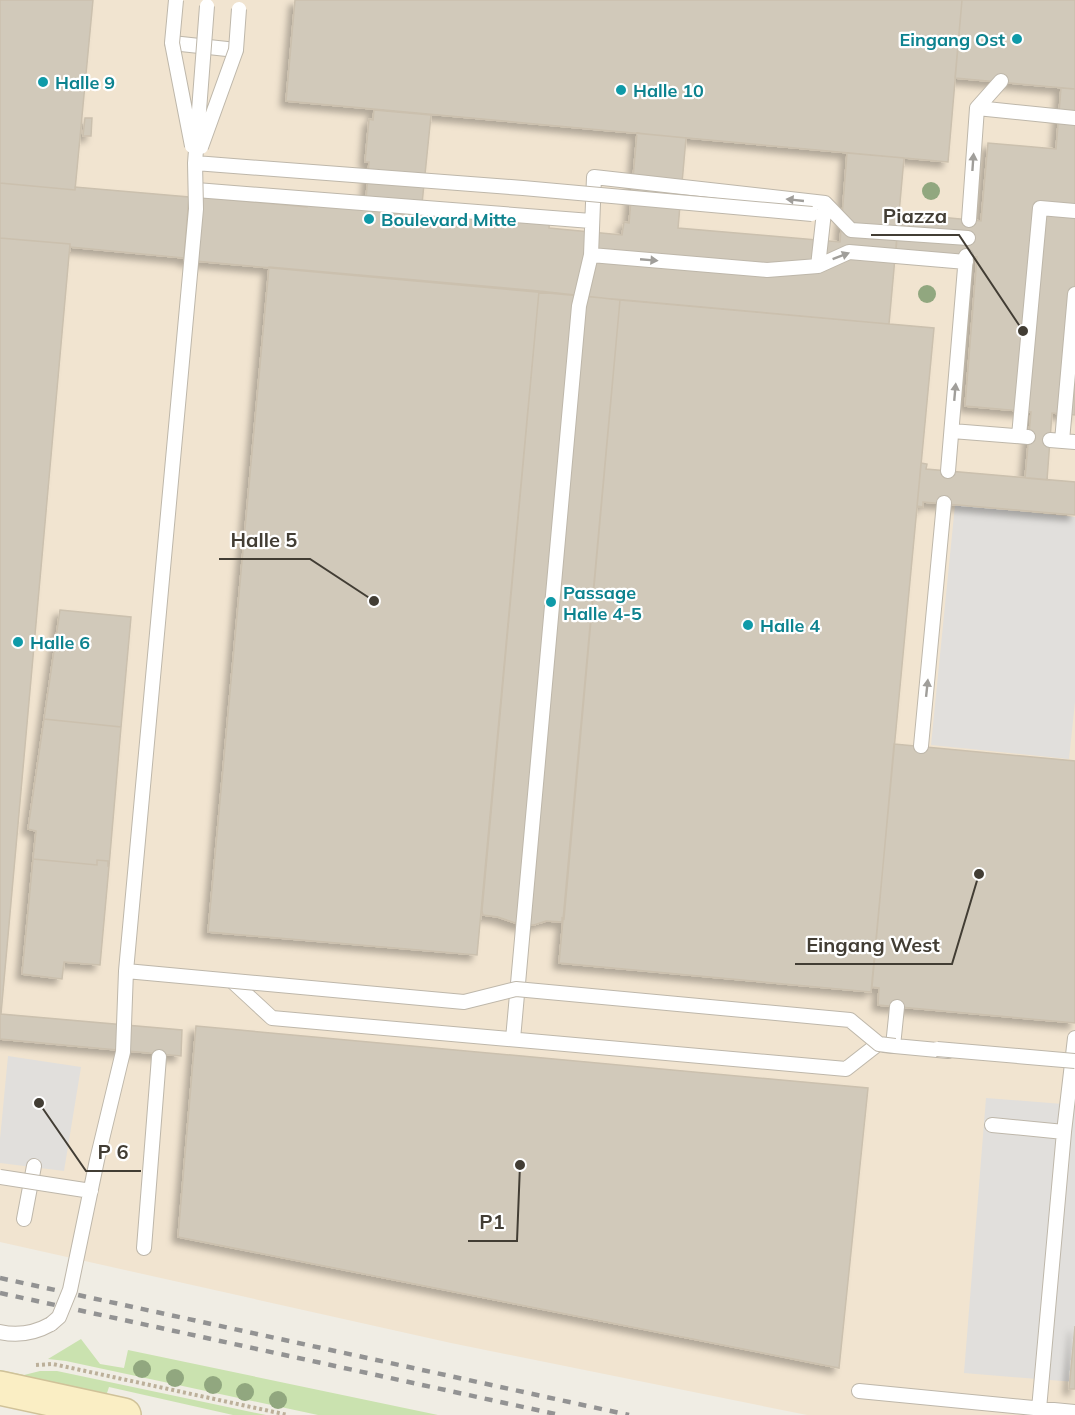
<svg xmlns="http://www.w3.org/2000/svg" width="1075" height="1415" font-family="Mulish,sans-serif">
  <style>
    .commercial { fill: #f1e4d0 }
    .green { fill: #cae2af }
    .parking { fill: #e1dfdc }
    .building { fill: #d1c9ba; stroke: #cbc0ae; stroke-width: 1.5; filter: url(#shadow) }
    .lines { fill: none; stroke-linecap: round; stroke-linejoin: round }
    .lane-casing { stroke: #beb7aa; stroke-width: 16 }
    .secondary-casing { stroke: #d0c299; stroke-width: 36 }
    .path { stroke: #bcb09a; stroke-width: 4; stroke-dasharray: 3 3; stroke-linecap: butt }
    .lane { stroke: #fff; stroke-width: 14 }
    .secondary { stroke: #faeec4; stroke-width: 33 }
    .rail { stroke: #939393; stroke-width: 4.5; stroke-dasharray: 8 8; stroke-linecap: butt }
    .lane-bridge-casing { stroke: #beb7aa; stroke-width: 16; stroke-linecap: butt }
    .lane-bridge { stroke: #fff; stroke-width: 14 }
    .tree { fill: #91a77f }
    .oneway { fill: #a09e9a }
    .culture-dot { fill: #0f9aa8; stroke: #fff; stroke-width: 2 }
    .labels { text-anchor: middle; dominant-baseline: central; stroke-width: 4.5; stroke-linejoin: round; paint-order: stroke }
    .culture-label { font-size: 18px; font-weight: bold; fill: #0d838f; stroke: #fff; text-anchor: start }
    .leader { fill: none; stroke: #423d34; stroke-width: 2 }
    .callout-dot { fill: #423d34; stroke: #fff; stroke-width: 2 }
    .callout-label { font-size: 20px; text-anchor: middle; font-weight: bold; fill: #423d34; stroke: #fff; stroke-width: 4.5; stroke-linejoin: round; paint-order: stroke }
  </style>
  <defs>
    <filter id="shadow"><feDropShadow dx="-5.5" dy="5.5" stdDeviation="3" flood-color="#0004"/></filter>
  </defs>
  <rect width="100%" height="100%" fill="#f0ede4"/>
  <path class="commercial" d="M0,0h1075v1415h-268l-356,-72 -451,-101z"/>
  <path class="green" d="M81,1339l19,25 24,4 4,-18 310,65h-120l-252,-54 -18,-2z
    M0,1370l24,5 16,-4h17l209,44h-33l-124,-28 -3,9 -106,-23z"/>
  <path class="parking" d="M955,505l120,12v185l-6,57 -138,-14z
    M8,1056l73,11 -17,104 -64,-8v-24z
    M986,1098l89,7v277l-111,-9z"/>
  <path class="building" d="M0,0h93l-18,190 -75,-7z
    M295,0h667l-14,162 -662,-61z
    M962,0h113v89l-120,-11z
    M1061,88l14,1v326l-23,-2 -5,67 -22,-2 6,-66 -66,-6 12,-149 -81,-7 3,-37 82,8 7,-78 68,6z
    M374,110l57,5 -9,89 128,11 -1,13 73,7 2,-13 5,1 8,-90 49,5 -8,90 162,14 7,-89 57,5 -15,166 -705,-64 6,-64 117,11 1,-11 58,3 3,-37h-4l4,-43 4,1z
    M85,118h7l-1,18h-8z
    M0,183l75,7v-3l114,10 -5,61 -114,-11v-3l-70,-6z
    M0,238l70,6 -69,770 181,16 -1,26 -181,-17z
    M269,267l270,24 -62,664 -269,-23z
    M539,291l81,9 -56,619 -2,-1v4l-16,-1 -12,4h-13l-23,-8 -15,-2 -1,-4z
    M620,300l314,28 -63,664 -312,-29z
    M921,463l6,1 -1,5 149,13v33l-152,-13v5l-6,-1z
    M60,610l71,7 -10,110 -77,-8z
    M44,719l77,8 -12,139h-1v-5l-11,-1v5l-64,-6 3,-28 -8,-2z
    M894,744l181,17v262l-197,-18 1,-17 -7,-1z
    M33,859l64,6v-5l11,1v5h1l-9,99 -36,-3 -2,17 -40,-5z
    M196,1026l672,62 -29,280 -661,-131z
    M1075,1326v63h-6z"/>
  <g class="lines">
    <g class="lane-casing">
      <path id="lane" d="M172,43l64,7
        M977,108l98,10
        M196,190l395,31
        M969,220l8,-112 24,-27
        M591,255l176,15 51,-4 31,-14 117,10
        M818,266l7,-63
        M952,431l76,6
        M1019,436l21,-228 35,3
        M1050,440l25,2
        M1062,441l13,-147
        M948,471l18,-215
        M921,746l23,-243
        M232,981l40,37 574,51 32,-25
        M513,1039l66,-733 12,-51 3,-78 231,26 26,27 117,8
        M884,1045l64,6
        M893,1046l4,-39
        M992,1125l72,7
        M24,1219l10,-53
        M144,1248l15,-191
        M0,1332c18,4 35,1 51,-8
        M859,1391l216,21
        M1039,1409l25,-277 11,-94"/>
    </g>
    <g class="secondary-casing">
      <path id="secondary" d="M0,1388l124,27"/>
    </g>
    <path class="path" d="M36,1365l17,-1 235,51"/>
    <use href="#lane" class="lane"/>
    <use href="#secondary" class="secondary"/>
    <path class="rail" d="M0,1278l629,137
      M0,1293l560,122"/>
    <g class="lane-bridge-casing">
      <path id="lane-bridge" d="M176,0l-4,43 20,103
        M201,147l35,-97 3,-41
        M195,163l328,25 289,26
        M126,971l338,31 52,-13 334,31 29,24 16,2
        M937,1049l138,12
        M0,1177l91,14
        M51,1324l8,-7 11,-27 27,-130 26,-108 3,-81 70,-762 -1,-46 12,-157"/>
    </g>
    <use href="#lane-bridge" class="lane-bridge"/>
  </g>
  <g class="tree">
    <circle cx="931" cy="191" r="9"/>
    <circle cx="927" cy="294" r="9"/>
    <circle cx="142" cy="1369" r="9"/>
    <circle cx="175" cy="1378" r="9"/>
    <circle cx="213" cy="1385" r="9"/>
    <circle cx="245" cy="1392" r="9"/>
    <circle cx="278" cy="1400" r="9"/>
  </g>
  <defs><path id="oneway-solid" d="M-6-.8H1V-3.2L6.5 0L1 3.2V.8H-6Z" transform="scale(1.5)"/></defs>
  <g class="oneway">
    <use href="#oneway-solid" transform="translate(973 162) rotate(-86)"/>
    <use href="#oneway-solid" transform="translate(795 200) rotate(-174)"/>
    <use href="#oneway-solid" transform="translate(841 256) rotate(-21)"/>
    <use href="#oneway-solid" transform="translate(649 260) rotate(5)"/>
    <use href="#oneway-solid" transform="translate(955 392) rotate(-85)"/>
    <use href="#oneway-solid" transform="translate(927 688) rotate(-84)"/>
  </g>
  <g class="culture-dot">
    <circle cx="1017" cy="39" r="6"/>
    <circle cx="43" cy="82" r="6"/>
    <circle cx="621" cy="90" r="6"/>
    <circle cx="369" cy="219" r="6"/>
    <circle cx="551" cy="602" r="6"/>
    <circle cx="748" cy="625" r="6"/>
    <circle cx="18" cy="642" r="6"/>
  </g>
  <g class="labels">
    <g class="culture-label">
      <text x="1005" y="39" text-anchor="end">Eingang Ost</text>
      <text x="55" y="82">Halle 9</text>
      <text x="633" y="90">Halle 10</text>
      <text x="381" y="219">Boulevard Mitte</text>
      <text x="563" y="592">Passage<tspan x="563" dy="21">Halle 4-5</tspan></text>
      <text x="760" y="625">Halle 4</text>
      <text x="30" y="642">Halle 6</text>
    </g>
  </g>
  <path class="leader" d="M1023 331L959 235H871M374 601L310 559H219M979 874L952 964H795M39 1103L86 1171H141M520 1165L517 1241H468"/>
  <g class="callout-dot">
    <circle cx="1023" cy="331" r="6"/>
    <circle cx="374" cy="601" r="6"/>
    <circle cx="979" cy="874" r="6"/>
    <circle cx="39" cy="1103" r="6"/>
    <circle cx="520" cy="1165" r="6"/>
  </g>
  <g class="callout-label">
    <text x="915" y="223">Piazza</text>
    <text x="264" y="547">Halle 5</text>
    <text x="873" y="952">Eingang West</text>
    <text x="113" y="1159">P 6</text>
    <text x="492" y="1229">P1</text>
  </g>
</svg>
